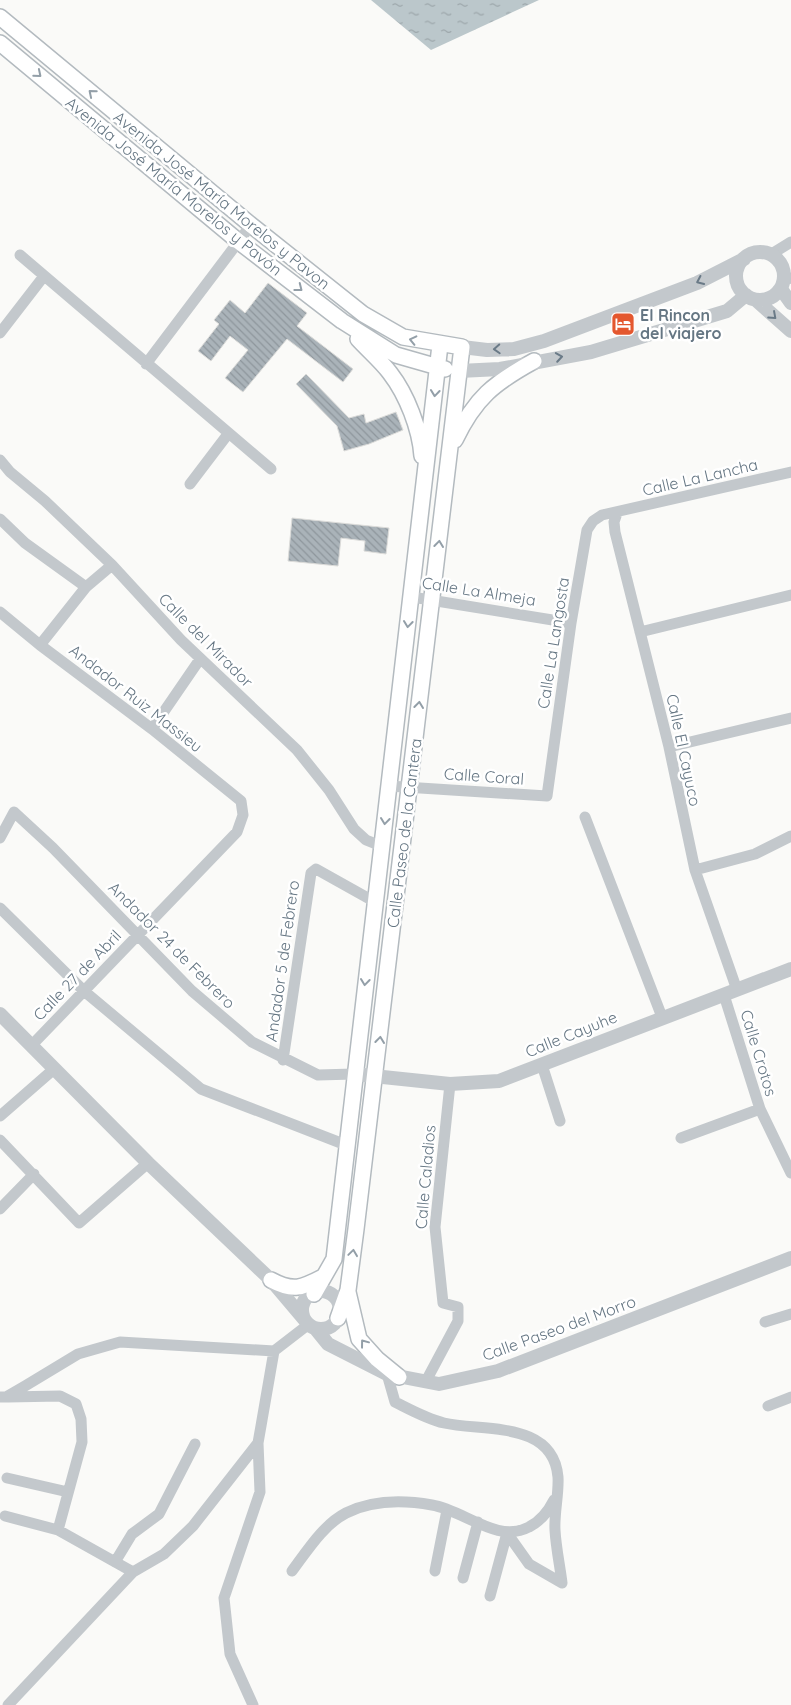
<svg xmlns="http://www.w3.org/2000/svg" width="791" height="1705" font-family="Quicksand,sans-serif">
  <style>
    .water { fill: url(#water-ripples) }
    .building { fill: url(#building-back-hatch); stroke: #dcdcda }
    .lines { fill: none; stroke-linecap: round; stroke-linejoin: round }
    .secondary-casing { stroke: #b3babf; stroke-width: 18 }
    .minor { stroke: #c3c8cc; stroke-width: 11 }
    .tertiary { stroke: #c3c8cc; stroke-width: 14 }
    .secondary { stroke: #fff; stroke-width: 15 }
    .oneway { stroke: #939fa8 }
    .oneway2 { stroke: #6a7a87 }
    .labels { text-anchor: middle; dominant-baseline: central; stroke-width: 5; stroke-linejoin: round; paint-order: stroke }
    .street-label { font-size: 16px; fill: #657683; stroke: #fff }
    .poi-label { font-size: 16px; font-weight: bold; fill: #657683; stroke: #fff; text-anchor: start }
  </style>
  <defs>
    <pattern id="water-ripples" width="26" height="14" patternUnits="userSpaceOnUse" patternTransform="scale(1.25)"><rect width="26" height="14" fill="#bbc7cb"/><path d="M2 4q2-2 4 0t4 0M15 11q2-2 4 0t4 0" fill="none" stroke="#9ca6aa"/></pattern>
    <pattern id="building-back-hatch" width="6" height="6" patternUnits="userSpaceOnUse" patternTransform="scale(1.25)"><rect width="6" height="6" fill="#aab3b9"/><path d="M-1 5l2 2M0 0l6 6M5-1l2 2" fill="none" stroke="#8e969c"/></pattern>
  </defs>
  <rect width="100%" height="100%" fill="#fafaf8"/>
  <path class="water" d="M371,0h168l-108,50z"/>
  <path class="building" d="M268,283l39,30 -10,13 56,43 -10,13 -56,-43 -44,53 -18,-14 23,-28 -18,-14 -19,25 -13,-10 21,-27 -5,-4 16,-20 15,13z
    M306,374l43,44 15,-4 2,9 30,-11 7,18 -34,14 -25,7 -7,-25 -41,-42z
    M292,518l97,10 -3,26 -22,-3 1,-10 -24,-3 -3,28 -50,-5z"/>
  <g class="lines">
    <g class="secondary-casing">
      <path id="secondary" d="M0,17l251,208 112,89 40,23 59,10 -106,882 -8,61 -10,28
        M0,43l238,198 104,80 54,34 49,14
        M358,339c10,11 23,22 32,34 17,22 30,56 32,83
        M455,440c20,-42 39,-57 79,-79
        M271,1280c22,12 31,8 52,-3
        M348,1292l11,47 18,20 22,18
        M314,1294l20,-35 106,-914"/>
    </g>
    <path class="minor" d="M20,255l251,214
      M770,255l21,-13
      M783,280l8,-2
      M0,333l44,-57
      M146,364l105,-139
      M0,460l10,12 35,29 67,64 69,75 116,110 32,40 25,39 12,11 15,6
      M190,484l38,-50
      M617,513l-3,9 1,10 54,215 26,123 42,120
      M0,519l25,24 61,44
      M412,597l159,26
      M0,612l40,33 112,84 89,72 2,14 -6,17 -206,214
      M640,632l151,-37
      M40,645l46,-58 26,-22
      M152,729l48,-70
      M669,747l122,-29
      M389,786l158,10 24,-173 16,-93 6,-9 9,-6 189,-43
      M585,817l77,200
      M0,838l14,-26 39,36 139,143 60,51 66,33 36,-1
      M695,870l60,-16 36,-18
      M0,908l84,83 117,98 145,56
      M724,995l36,114 31,64
      M283,1060l28,-187 5,-4 59,33
      M542,1065l18,56
      M0,1116l54,-47
      M681,1138l79,-29
      M0,1140l79,83 69,-60
      M0,1209l34,-35
      M765,1322l26,-8
      M388,1368l-1,6 8,28c16,8 32,17 49,21 39,9 109,-3 114,54 1,17 -4,36 -3,53 1,18 5,36 7,53
      M426,1381l32,-60v-14l-15,-4 -8,-76 15,-143
      M0,1397h6l19,-11 53,-32 42,-12 154,9 35,-27
      M8,1397l52,-1 16,8 5,15 1,23 -24,88
      M768,1406l23,-9
      M7,1478l61,14
      M5,1516l53,14 75,42
      M507,1533l22,31 33,19
      M115,1562l17,-28 27,-20 36,-70
      M292,1571c15,-20 31,-46 54,-58 26,-13 58,-13 86,-8 32,5 65,39 97,22 12,-6 19,-15 25,-27
      M435,1571l12,-61
      M463,1578l15,-56
      M490,1596l17,-63
      M8,1705l125,-133 31,-18 29,-28 65,-83
      M253,1705l-23,-51 -6,-56 36,-106 -2,-49 16,-92"/>
    <path class="tertiary" d="M736 276a24 24 0 1 1 48 0a24 24 0 1 1-48 0Z
      M781,289l10,14
      M756,300l35,31
      M462,347l25,3 27,-1 30,-8 153,-58 47,-24
      M459,371l41,-2 91,-17 136,-41 19,-16
      M0,1014l148,149 123,117 33,39
      M354,1074l96,10 49,-3 292,-112
      M302 1310a19 19 0 1 1 38 0a19 19 0 1 1-38 0Z
      M315,1328l13,16 59,30 52,10 59,-13 293,-113"/>
    <use href="#secondary" class="secondary"/>
  </g>
  <defs><path id="oneway-chevron" d="M-2-3.5L2.5 0L-2 3.5" fill="none" stroke-width="1.6" stroke-linecap="round" stroke-linejoin="round" transform="scale(1.25)"/></defs>
  <g class="oneway">
    <use href="#oneway-chevron" transform="translate(38 74) rotate(40)"/>
    <use href="#oneway-chevron" transform="translate(92 93) rotate(-140)"/>
    <use href="#oneway-chevron" transform="translate(299 288) rotate(38)"/>
    <use href="#oneway-chevron" transform="translate(413 340) rotate(-167)"/>
    <use href="#oneway-chevron" transform="translate(435 393) rotate(96)"/>
    <use href="#oneway-chevron" transform="translate(439 544) rotate(-83)"/>
    <use href="#oneway-chevron" transform="translate(408 624) rotate(97)"/>
    <use href="#oneway-chevron" transform="translate(419 705) rotate(-83)"/>
    <use href="#oneway-chevron" transform="translate(385 821) rotate(97)"/>
    <use href="#oneway-chevron" transform="translate(365 982) rotate(97)"/>
    <use href="#oneway-chevron" transform="translate(380 1040) rotate(-83)"/>
    <use href="#oneway-chevron" transform="translate(353 1253) rotate(-82)"/>
    <use href="#oneway-chevron" transform="translate(364 1343) rotate(-127)"/>
  </g>
  <g class="oneway2">
    <use href="#oneway-chevron" transform="translate(700 281) rotate(155)"/>
    <use href="#oneway-chevron" transform="translate(773 316) rotate(42)"/>
    <use href="#oneway-chevron" transform="translate(497 349) rotate(177)"/>
    <use href="#oneway-chevron" transform="translate(559 357) rotate(-9)"/>
  </g>
  <defs>
    <g id="hotel-square" transform="scale(1.25)"><rect x="-9" y="-9" width="18" height="18" rx="4" fill="#e4572e" stroke="#fff"/><path d="M-6-4.5h1.5V1H6V5H4.5V3h-9V5H-6ZM-4 0a1.8 1.8 0 1 1 3.6 0ZM.5 0V-2.5h3Q6-2.5 6 0Z" fill="#fff"/></g>
  </defs>
  <g fill-rule="evenodd">
    <use href="#hotel-square" x="623" y="324"/>
  </g>
  <g class="labels">
    <g class="street-label">
      <text transform="translate(174 186) rotate(39)">Avenida José María Morelos y Pavón</text>
      <text transform="translate(222 200) rotate(39)">Avenida José María Morelos y Pavon</text>
      <text transform="translate(700 477) rotate(-13)">Calle La Lancha</text>
      <text transform="translate(479 591) rotate(9)">Calle La Almeja</text>
      <text transform="translate(206 640) rotate(45)">Calle del Mirador</text>
      <text transform="translate(553 643) rotate(-81)">Calle La Langosta</text>
      <text transform="translate(136 698) rotate(38)">Andador Ruiz Massieu</text>
      <text transform="translate(684 750) rotate(78)">Calle El Cayuco</text>
      <text transform="translate(484 776) rotate(4)">Calle Coral</text>
      <text transform="translate(404 833) rotate(-83)">Calle Paseo de la Cantera</text>
      <text transform="translate(172 945) rotate(45)">Andador 24 de Febrero</text>
      <text transform="translate(282 961) rotate(-82)">Andador 5 de Febrero</text>
      <text transform="translate(77 975) rotate(-46)">Calle 27 de Abril</text>
      <text transform="translate(571 1034) rotate(-22)">Calle Cayuhe</text>
      <text transform="translate(759 1053) rotate(73)">Calle Crotos</text>
      <text transform="translate(425 1177) rotate(-85)">Calle Caladios</text>
      <text transform="translate(559 1328) rotate(-20)">Calle Paseo del Morro</text>
    </g>
    <g class="poi-label">
      <text x="640" y="315">El Rincon<tspan x="640" dy="18">del viajero</tspan></text>
    </g>
  </g>
</svg>
